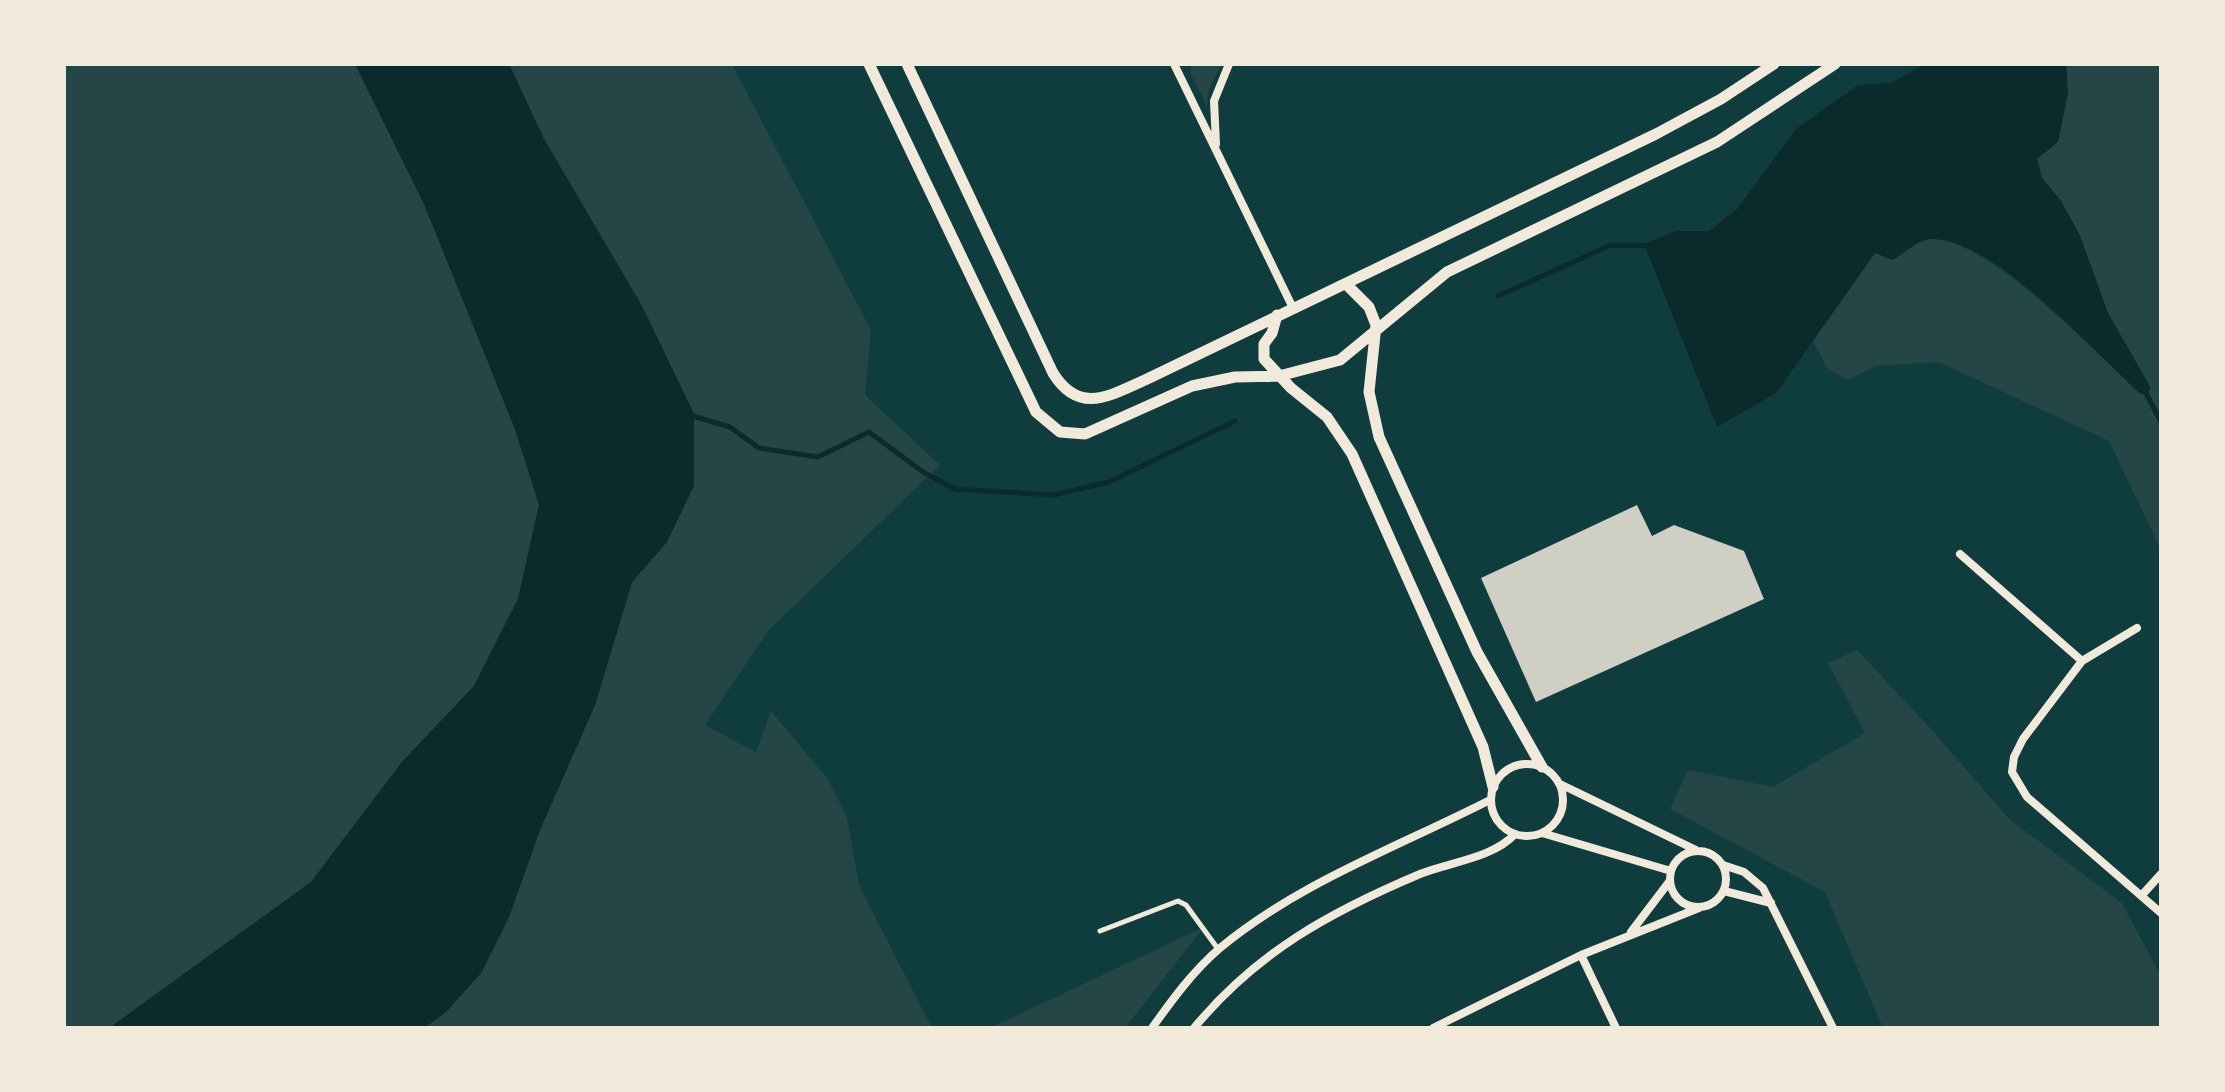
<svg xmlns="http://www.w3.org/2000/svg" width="2225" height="1092" font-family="Quicksand,sans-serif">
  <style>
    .green { fill: #244646 }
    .water { fill: #0a2a2b }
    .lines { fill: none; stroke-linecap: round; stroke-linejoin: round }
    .stream { stroke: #0a2a2b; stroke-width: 5 }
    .building { fill: #cfcfc3 }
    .service { stroke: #f1e9da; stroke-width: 5 }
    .minor { stroke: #f1e9da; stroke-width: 8 }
    .tertiary { stroke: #f1e9da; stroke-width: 11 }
  </style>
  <rect width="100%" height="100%" fill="#0f3d3e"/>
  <path class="green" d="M64,64h291l69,140 91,225 24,76 -21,94 -44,87 -72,76 -91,120 -202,146h-45z
    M509,64h223l139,266 -6,65 75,70 -172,166 -63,94 51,27 15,-41 56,67 20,39 12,68 73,143h-508l22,-16 35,-39 28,-56 31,-87 55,-125 37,-123 35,-40 27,-128 -52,-108 -98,-167z
    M1191,64h31l-13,24 -2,18 -16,-31z
    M2066,64h95v486l-52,-109 -170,-79 -64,4 -27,14 -21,-12 -14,-27 62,-88 18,7c10,-6 25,-20 37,-21 57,-3 167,116 211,155l9,-8 -42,-73 -28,-77 -19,-35 -19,-23 -5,-19c18,-32 34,-57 29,-95z
    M1857,650l74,79 78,90 113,84 39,73v52h-278l-58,-136 -155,-83 18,-39 85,17 92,-54 -37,-70z
    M1204,927l-79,101h-135z"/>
  <path class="water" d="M355,64h154l35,75 98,167 52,108v72l-27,56 -35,40 -37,123 -55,125 -31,87 -28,56 -35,39 -22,16h-315l202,-146 91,-120 72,-76 44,-87 21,-94 -24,-76 -91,-225z
    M1925,64h141l2,29 -10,49 -21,17 5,19 19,23 19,35 28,77 42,74 -2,8 -7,-1c-45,-40 -150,-159 -211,-155 -12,1 -27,15 -37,21l-18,-7 -99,140 -59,34 -73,-183 32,-13h33l28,-22 59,-80 62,-44 33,-2z"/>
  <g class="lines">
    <path class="stream" d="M1498,296l113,-51 38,1
      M2145,391l16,31
      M689,415l41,12 29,21 59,9 51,-25 54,40 32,17 98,6 56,-13 126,-61"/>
  </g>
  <path class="building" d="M1637,505l15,31 22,-11 70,26 20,48 -228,103 -55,-124z"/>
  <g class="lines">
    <path class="service" d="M1100,931l78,-30 8,4 32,44"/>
    <path class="minor" d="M1174,64l119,244
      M1216,144l-2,-43 15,-37
      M1960,554l122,107
      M2137,628l-55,33 -59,78 -9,18 -2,15 15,25 134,116
      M1491 800a36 36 0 1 1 72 0a36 36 0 1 1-72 0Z
      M1560,784l136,66
      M1542,833l129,38
      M1670 879a28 28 0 1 1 56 0a28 28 0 1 1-56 0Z
      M1723,865l21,7 19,16 70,140
      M1724,891l47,12
      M2142,895l19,-21
      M1631,932l38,-50
      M1581,955l35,73
      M1152,1028c20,-28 41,-57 68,-80 78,-65 180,-102 270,-148
      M1194,1028c63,-76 136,-116 226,-154 30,-12 73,-16 95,-40
      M1433,1028l148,-73 118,-47"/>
    <path class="tertiary" d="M869,64l167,348 24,20 25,2 107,-48 43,-9 44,-1 61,-16 107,-88 270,-130 118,-78
      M907,64l146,309c26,42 56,23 92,7l511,-246 65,-35 53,-35
      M1346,284l23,23 7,18 -7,67 10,45 98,215 65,115
      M1277,315l-5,18 -8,11v15l27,29 36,29 25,37 131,293 10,40"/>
  </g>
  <rect width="2225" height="1092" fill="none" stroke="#f1e9da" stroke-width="132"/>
</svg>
